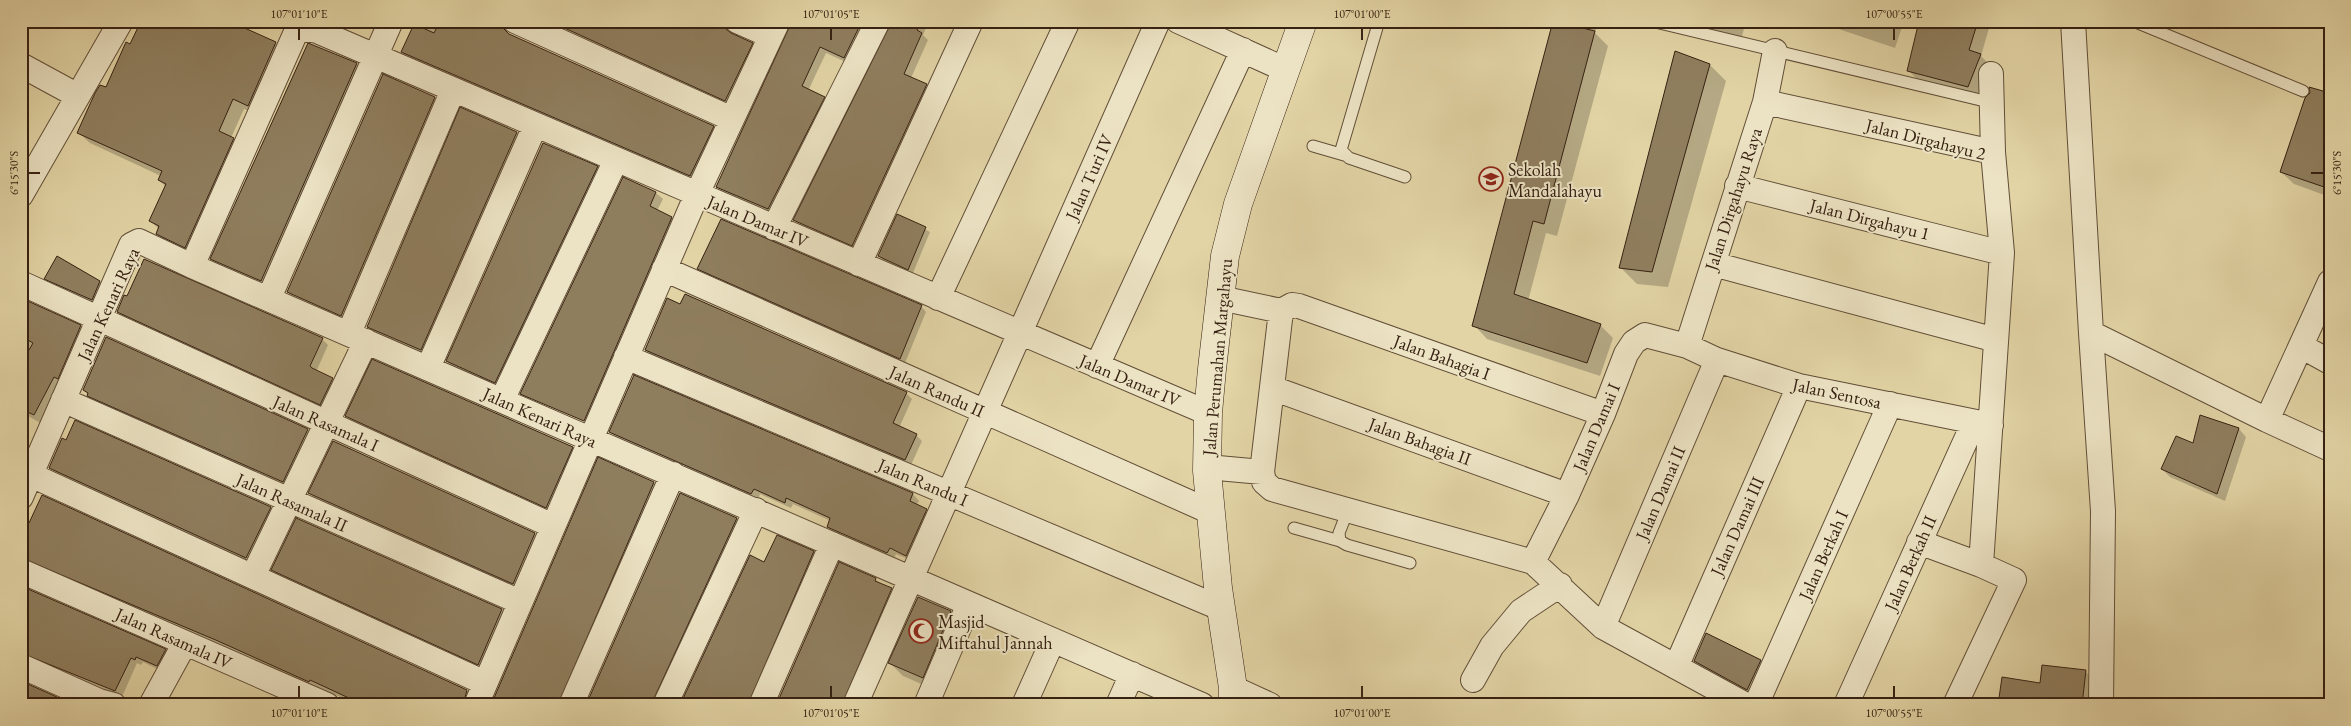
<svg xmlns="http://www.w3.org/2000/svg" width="2351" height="726" font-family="'EB Garamond',serif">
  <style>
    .shadow { fill: #0003; fill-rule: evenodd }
    .building { fill: #8f7e5e; stroke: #362112 }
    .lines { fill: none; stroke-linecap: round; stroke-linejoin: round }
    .lane-casing { stroke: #614e37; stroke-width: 13 }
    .street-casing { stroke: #614e37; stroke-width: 26 }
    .secondary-casing { stroke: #362112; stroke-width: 29 }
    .lane { stroke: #ece3c4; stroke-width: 11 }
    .street { stroke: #ece3c4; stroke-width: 24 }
    .secondary { stroke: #ece3c4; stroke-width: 28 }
    .ticks { fill: none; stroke: #362112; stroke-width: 2 }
    .labels { text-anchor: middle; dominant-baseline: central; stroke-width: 4; stroke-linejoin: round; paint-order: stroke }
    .street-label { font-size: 18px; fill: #362112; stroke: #ece3c4 }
    .poi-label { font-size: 18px; fill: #362112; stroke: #ece3c4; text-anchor: start }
    .neatline { fill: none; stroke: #362112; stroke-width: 2 }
    .ticks-label { font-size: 12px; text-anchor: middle; fill: #362112 }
  </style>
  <rect width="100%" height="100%" fill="#e2d4a5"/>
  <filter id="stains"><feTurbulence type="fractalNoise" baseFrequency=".004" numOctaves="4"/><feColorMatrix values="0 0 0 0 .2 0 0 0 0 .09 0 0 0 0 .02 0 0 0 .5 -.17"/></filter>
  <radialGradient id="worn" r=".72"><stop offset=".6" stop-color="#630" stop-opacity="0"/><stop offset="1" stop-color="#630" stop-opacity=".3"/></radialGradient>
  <path class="shadow" d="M142,21h91l6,6 37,17 10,10 -27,62 -15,-7 -13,29 13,12 -48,107 -28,-13 -11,-11 2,-4 -9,-8 16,-34 -7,-7 2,-4 -71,-33 -11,-10 52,-88z
    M417,21h91l-1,9 2,5 204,92 6,6 -23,48 -288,-123 -6,-6z
    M544,21h187v12l21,11 6,6 -26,56z
    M793,21h79l-22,43 -24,-11 -18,38 16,7 6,6 -56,111 -51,-22 -6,-6z
    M893,21h36l-6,14 5,5 -17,38 15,7 6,6 -73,160 -58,-25 -6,-6z
    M1555,21h44l-4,12 13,13 -51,190 -11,-3 -18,68 72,24 13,13 -13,38 -113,-37 -13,-14z
    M1686,21h60l-6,23 -41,-10z
    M1815,21h89l-9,27z
    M1920,21h71l-10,35 10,10 -12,31 -60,-16 -10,-10z
    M313,46l44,18 7,8 -95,216 -50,-22 -7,-7z
    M1710,65l16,16 -58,206 -31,-3 -16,-16z
    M2330,95v102l-36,-13 -13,-12z
    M434,98l6,6 -93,217 -53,-23 -6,-6z
    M461,109l56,24 6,6 -96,217 -53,-23 -6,-6z
    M597,167l7,7 -102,214 -48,-20 -7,-7z
    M656,193l7,6 -6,12 15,7 6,6 -87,203 -63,-27 -6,-7zM528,396l62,27 -1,2 -61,-26z
    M898,215l32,17 -17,41 -30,-13 -4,-4z
    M698,268l223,38 5,6 -21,51 -201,-90z
    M46,278l54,4 8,9 -7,17 -47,-21z
    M21,299l59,28 10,10 -46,88 -23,-13z
    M681,306l225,87 6,6 -13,29 17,7 6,6 -11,24 -259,-109 -6,-6z
    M118,311l204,28 6,6 -12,27 16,7 6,6 -11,25 -202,-92z
    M107,339l201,91 5,6 -24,51 -194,-86 -11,-11z
    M634,377l279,117 6,7 -3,5 16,11 -19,44 -17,-7 -2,5 -60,-26 -6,-6 3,-6 -38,-17 -2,4 -31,-14 -2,6 -141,-62 -7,-6z
    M347,416l225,32 5,4 -26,59 -200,-91z
    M2201,417l38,12 7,8 -21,64 -55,-24 -8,-8 32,-24z
    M67,441l203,67 6,6 -24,49 -196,-90 -6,-5z
    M334,442l201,92 5,6 -21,49 -204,-90 -5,-6z
    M599,459l55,24 6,6 -95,216h-73z
    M42,497l425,194 6,6 -2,8h-112l-325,-141 -13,1v-41l9,1z
    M736,519l7,6 -84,180h-72z
    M297,520l205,90 4,5 -23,54 -206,-95 -4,-4z
    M813,552l6,6 -64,147h-73l83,-141z
    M840,564l35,15 22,16 -48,110h-71z
    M21,587l144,63 6,7 -8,15 -20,-10 -2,3 -4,-2 -15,34 -101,-37z
    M950,612l13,13 -28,65 -32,-14 -13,-13z
    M1695,661h65l9,8 -13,28 -52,-28z
    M2085,671l13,13 -2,21h-97l42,-21z
    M21,681l35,17 6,7h-41z"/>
  <path class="building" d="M141,21h88l47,21 -28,64 -15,-7 -14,32 15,7 -49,110 -29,-14 3,-8 -10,-5 17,-37 -8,-4 4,-9 -85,-38 18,-40 5,-8 6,2 20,-45 4,2z
    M440,21h60l4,8 5,5 205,92 -24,50 -289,-124 13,-28 20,9z
    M560,21h163l3,8 5,4 22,10 -28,58 -167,-76z
    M792,21h70l-18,37 -24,-11 -18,39 23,11 -57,112 -52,-22z
    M892,21h29l-4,9 5,3 -18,41 23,10 -75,162 -59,-26z
    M1553,21l42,10 -51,193 -11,-3 -19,73 87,30 -14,39 -115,-37z
    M1919,21h59l-9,29 12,4 -13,33 -61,-16z
    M308,43l49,20 -96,218 -51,-22z
    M1675,51l35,13 -58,208 -33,-4z
    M383,74l52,23 -94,219 -54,-24z
    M2309,87l21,6v96l-50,-17 25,-74 5,-5z
    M460,107l57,25 -96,218 -54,-23z
    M543,143l55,23 -103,217 -49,-22z
    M623,177l33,15 -6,14 22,11 -88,204 -64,-27z
    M897,214l29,13 -18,43 -30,-14z
    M721,219l201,86 -22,54 -203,-90z
    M57,256l43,25 -8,19 -48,-21z
    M144,259l179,79 -13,28 2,2 21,10 -13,27 -203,-93 7,-17 3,1z
    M685,294l222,98 -14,31 24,11 -12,26 -260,-110 22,-52 13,6z
    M21,298l60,27 -23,54 -4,-2 -20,38 -13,-6v-45l12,-21 -12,-7z
    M106,337l202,92 -25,53 -196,-86 1,-3 -5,-3z
    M372,359l201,88 -27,61 -201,-92z
    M634,375l279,118 -3,8 17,8 -21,47 -16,-8 -3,5 -60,-26 3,-9 -44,-20 -1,5 -31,-14 -3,5 -142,-62z
    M2200,415l39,13 -22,66 -56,-25 15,-33 17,7z
    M75,420l196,87 -25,51 -197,-90 13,-30 4,2z
    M333,441l202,92 -22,51 -205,-91z
    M598,457l56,25 -96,223h-16l-13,-6 -3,6h-35z
    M680,493l57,25 -86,187h-65z
    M42,495l425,195 -4,15h-99l-54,-25 -1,2 -91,-41 -197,-83v-38l8,3z
    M296,518l206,91 -24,56 -207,-95z
    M777,535l37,16 -66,154h-68l70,-150 14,7z
    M839,562l37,16 -1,3 17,7 -50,117h-55l-9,-4z
    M21,586l145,63 -9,17 -21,-9 -1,3 -4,-2 -16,33 -94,-38z
    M918,597l33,14 -28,67 -35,-15z
    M1706,633l55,27 -14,30 -53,-29z
    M2042,665l44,5 -4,35h-84l4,-28 38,6z
    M21,681l36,16 -4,8h-17l-15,-7z"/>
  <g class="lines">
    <g class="lane-casing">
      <path id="lane" d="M1379,21l-38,129 8,8 56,19
        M1651,21l342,82
        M2133,21l170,70
        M2328,21l2,1
        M1313,146l31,9
        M1348,510l-9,23 1,8 7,4 63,18
        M1294,528l46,13"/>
    </g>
    <g class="street-casing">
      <path id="street" d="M515,21l217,98
        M737,21l34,15
        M1178,21l108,49
        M2073,21l18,312 12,178 -2,194
        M21,65l57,31
        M1765,102l228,50
        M1737,186l265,67
        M21,195l100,-174
        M774,228l104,-207
        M859,264l112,-243
        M1713,264l283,76
        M192,266l104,-234 8,-3 13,2 891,382
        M664,269l547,243
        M2330,282l-63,138 63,29
        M21,283l532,243
        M269,298l122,-277
        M938,298l130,-277
        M1220,298l61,13
        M1281,311l-19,161 2,10 8,7 261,73 70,65 143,78
        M1281,311l11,-6 7,1 304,108
        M349,333l104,-243
        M2091,333l176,87
        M1687,346l78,-244 10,-51
        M2301,346l29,16
        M626,357l594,251
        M1097,366l146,-316
        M428,368l107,-242
        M1272,388l295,107
        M63,400l457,202
        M502,400l114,-240
        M1207,467l55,5
        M31,475l454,208
        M21,497l110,-252 8,-4 53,25 1010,439
        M1919,542l62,23 21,-312 -9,-101 -2,-78
        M1533,562l34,-67 36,-81 23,-60 8,-12 11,-7 42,11 30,14 82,26 192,39
        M21,571l306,134
        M253,576l113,-235
        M1603,627l114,-267
        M21,666l78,35 15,4
        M1676,667l123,-281
        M1473,680l19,-34 29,-35 39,-26
        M1233,688l37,17
        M151,705l34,-62
        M476,705l221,-511 81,-173
        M571,705l102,-231
        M665,705l91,-195
        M761,705l71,-161
        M855,705l303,-684
        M926,705l43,-101
        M1024,705l29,-65
        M1118,705l14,-31
        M1756,705l134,-301
        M1846,705l128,-283
        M1955,705l59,-125 -33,-15"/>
    </g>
    <g class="secondary-casing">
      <path id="secondary" d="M1233,705v-17l-15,-100 -11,-117 1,-58 4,-44 13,-113 13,-52 65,-183"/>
    </g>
    <use href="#lane" class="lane"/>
    <use href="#street" class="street"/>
    <use href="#secondary" class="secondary"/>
  </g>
  <path class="ticks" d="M299,28v12M831,28v12M1362,28v12M1894,28v12M28,173h12M2311,173h13M299,686v12M831,686v12M1362,686v12M1894,686v12"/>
  <defs>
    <g id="school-ring" transform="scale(1.25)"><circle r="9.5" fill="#ece3c4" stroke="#8f2418" stroke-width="1.5"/><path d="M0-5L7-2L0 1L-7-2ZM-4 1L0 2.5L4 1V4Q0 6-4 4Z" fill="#8f2418"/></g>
    <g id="mosque-ring" transform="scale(1.25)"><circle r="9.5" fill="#ece3c4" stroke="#8f2418" stroke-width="1.5"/><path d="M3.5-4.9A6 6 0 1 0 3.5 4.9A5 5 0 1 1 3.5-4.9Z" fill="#8f2418"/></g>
  </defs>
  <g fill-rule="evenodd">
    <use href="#school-ring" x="1491" y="179"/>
    <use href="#mosque-ring" x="921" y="631"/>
  </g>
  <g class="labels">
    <g class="street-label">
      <text transform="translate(1926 139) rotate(14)">Jalan Dirgahayu 2</text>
      <text transform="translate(1089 177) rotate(-66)">Jalan Turi IV</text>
      <text transform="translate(1733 199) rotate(-72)">Jalan Dirgahayu Raya</text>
      <text transform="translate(1870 219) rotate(14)">Jalan Dirgahayu 1</text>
      <text transform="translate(758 221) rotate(23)">Jalan Damar IV</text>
      <text transform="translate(108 304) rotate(-65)">Jalan Kenari Raya</text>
      <text transform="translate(1217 357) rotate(-85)">Jalan Perumahan Margahayu</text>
      <text transform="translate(1442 357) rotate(20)">Jalan Bahagia I</text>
      <text transform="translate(1130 380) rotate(23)">Jalan Damar IV</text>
      <text transform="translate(937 391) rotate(24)">Jalan Randu II</text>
      <text transform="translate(1837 393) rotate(12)">Jalan Sentosa</text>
      <text transform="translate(540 417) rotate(24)">Jalan Kenari Raya</text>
      <text transform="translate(326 423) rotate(24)">Jalan Rasamala I</text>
      <text transform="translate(1596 427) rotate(-67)">Jalan Damai I</text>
      <text transform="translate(1420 441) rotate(20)">Jalan Bahagia II</text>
      <text transform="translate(923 482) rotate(23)">Jalan Randu I</text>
      <text transform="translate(1660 493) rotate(-67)">Jalan Damai II</text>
      <text transform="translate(292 502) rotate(24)">Jalan Rasamala II</text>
      <text transform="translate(1737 526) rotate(-66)">Jalan Damai III</text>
      <text transform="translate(1823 555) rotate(-66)">Jalan Berkah I</text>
      <text transform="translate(1910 563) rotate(-66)">Jalan Berkah II</text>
      <text transform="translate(174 638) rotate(24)">Jalan Rasamala IV</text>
    </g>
    <g class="poi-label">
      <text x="1508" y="169">Sekolah<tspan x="1508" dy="21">Mandalahayu</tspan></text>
      <text x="938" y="621">Masjid<tspan x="938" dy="21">Miftahul Jannah</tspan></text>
    </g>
  </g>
  <rect width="2351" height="726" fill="none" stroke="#e2d4a5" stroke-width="55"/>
  <rect x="28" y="28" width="2296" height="670" class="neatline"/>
  <g class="ticks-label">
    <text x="299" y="18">107°01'10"E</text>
    <text x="831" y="18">107°01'05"E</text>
    <text x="1362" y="18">107°01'00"E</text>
    <text x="1894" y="18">107°00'55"E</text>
    <text transform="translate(2337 173) rotate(-90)" y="4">6°15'30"S</text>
    <text transform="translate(14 173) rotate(-90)" y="4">6°15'30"S</text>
    <text x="299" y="717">107°01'10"E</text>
    <text x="831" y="717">107°01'05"E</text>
    <text x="1362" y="717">107°01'00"E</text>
    <text x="1894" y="717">107°00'55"E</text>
  </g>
  <rect width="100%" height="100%" filter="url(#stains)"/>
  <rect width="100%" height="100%" fill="url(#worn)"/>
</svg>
